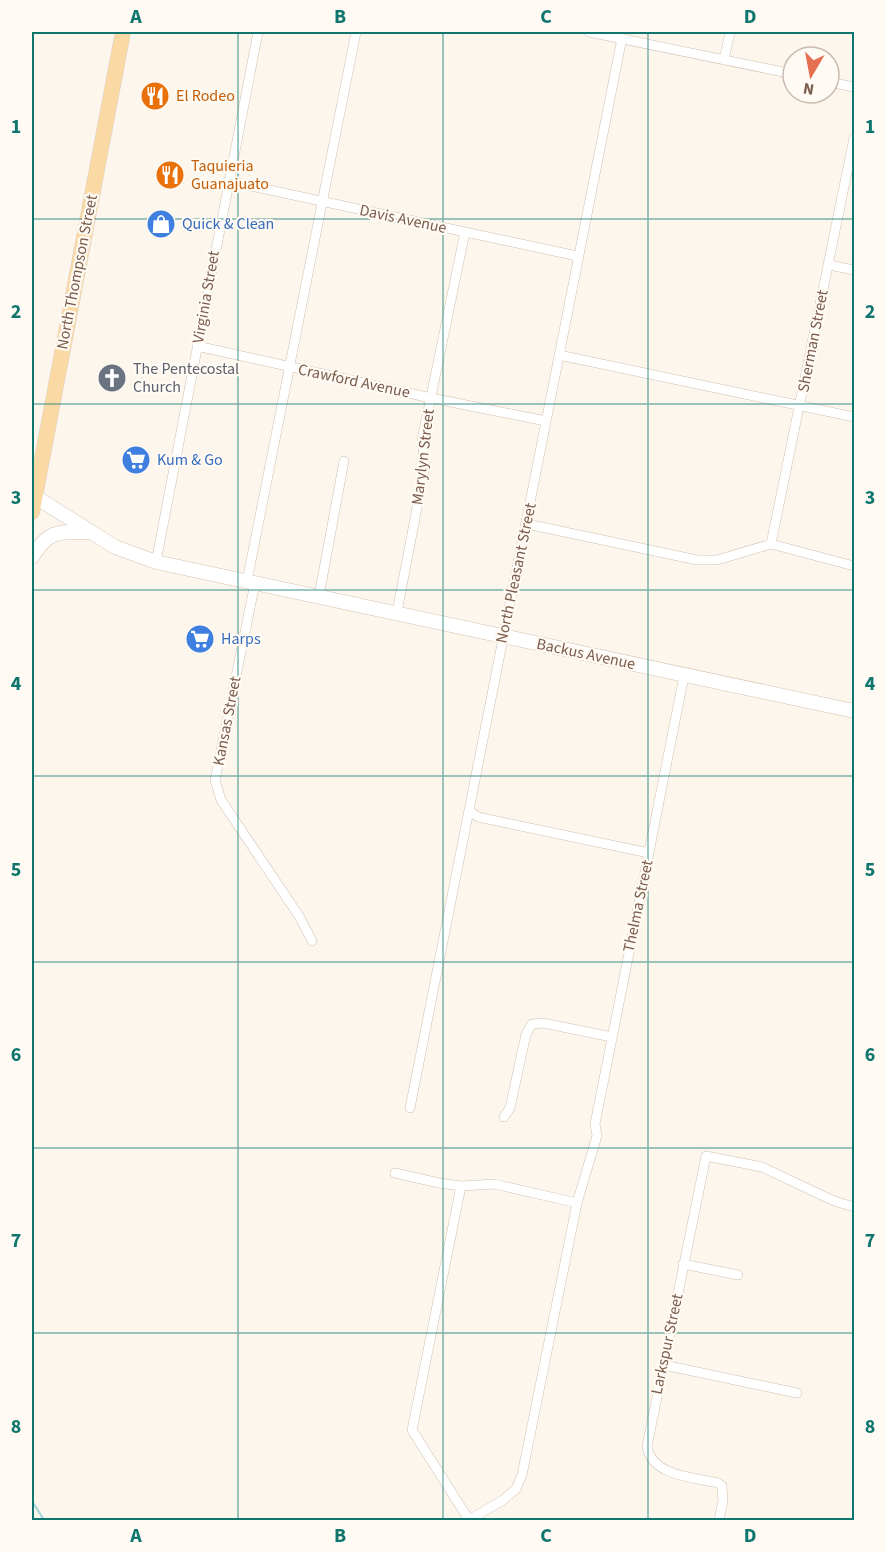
<svg xmlns="http://www.w3.org/2000/svg" width="886" height="1552" font-family="'Source Sans 3',sans-serif">
  <style>
    .lines { fill: none; stroke-linecap: round; stroke-linejoin: round }
    .stream { stroke: #a5d3da; stroke-width: 2 }
    .street-casing { stroke: #d1beb0; stroke-width: 10 }
    .secondary-casing { stroke: #d6c0b0; stroke-width: 15 }
    .primary-casing { stroke: #dad1cd; stroke-width: 16 }
    .street { stroke: #fff; stroke-width: 9 }
    .secondary { stroke: #fff; stroke-width: 14 }
    .primary { stroke: #fbd9a5; stroke-width: 15 }
    .grid { fill: none; stroke: #0f766e; stroke-width: 1.5; stroke-opacity: 0.55 }
    .labels { text-anchor: middle; dominant-baseline: central; stroke-width: 4.5; stroke-linejoin: round; paint-order: stroke }
    .food-label { font-size: 16px; fill: #c56008; stroke: #fffaf3; text-anchor: start }
    .street-label { font-size: 16px; fill: #7a5c4d; stroke: #fffaf3 }
    .shop-label { font-size: 16px; fill: #366cbe; stroke: #fffaf3; text-anchor: start }
    .worship-label { font-size: 16px; fill: #5b616d; stroke: #fffaf3; text-anchor: start }
    .neatline { fill: none; stroke: #0f766e; stroke-width: 2 }
    .grid-label { font-size: 20px; text-anchor: middle; font-weight: bold; fill: #0f766e }
  </style>
  <rect width="100%" height="100%" fill="#fdf6ec"/>
  <g class="lines">
    <path class="stream" d="M32,1448v8
      M32,1501l12,19"/>
    <g class="street-casing">
      <path id="street" d="M589,32l204,42
        M724,60l6,-28
        M829,82l25,5
        M228,181l349,75
        M829,265l25,5
        M197,346l234,52 115,23
        M559,355l295,62
        M527,524l170,36h20l54,-16 83,22
        M771,544l83,-406
        M156,562l102,-530
        M247,581l109,-549
        M255,583l-40,197 6,20 78,116 13,25
        M319,596l25,-135
        M397,612l28,-146 -3,-26 43,-208
        M469,811l9,6 171,36
        M410,1108l212,-1070
        M504,1117l6,-9 16,-74 6,-10 11,-1 69,14
        M395,1173l44,10 22,3 33,-2 83,19
        M461,1186l-49,244 57,90
        M683,1264l55,11
        M664,1365l133,28
        M469,1520l34,-20 13,-11 6,-14 55,-272 20,-67 -2,-12 89,-448
        M719,1520l4,-19 -1,-15 -4,-3c-25,-6 -67,-7 -71,-37l59,-290 56,11 72,34 20,6"/>
    </g>
    <g class="secondary-casing">
      <path id="secondary" d="M34,496l81,51 41,15 698,149
        M32,557c17,-27 25,-25 56,-25"/>
    </g>
    <g class="primary-casing">
      <path id="primary" d="M32,512l91,-480"/>
    </g>
    <use href="#street" class="street"/>
    <use href="#secondary" class="secondary"/>
    <use href="#primary" class="primary"/>
  </g>
  <path class="grid" d="M238,32v1488M443,32v1488M648,32v1488M32,219h822M32,404h822M32,590h822M32,776h822M32,962h822M32,1148h822M32,1333h822"/>
  <defs>
    <g id="restaurant-disc" transform="scale(1.5)"><circle r="9.5" fill="#e8710a" stroke="#fffaf3"/><path d="M-5-6h1v4h1v-4h1v4h1v-4h1v5L-1.5 .5V6h-2V.5L-5-1ZM5-6V6H3V1.5H1.5Q1.5-4 5-6Z" fill="#fff"/></g>
    <g id="shop-disc" transform="scale(1.5)"><circle r="9.5" fill="#3f7fe0" stroke="#fffaf3"/><path d="M-5-2.5h2.3a2.7 3.5 0 0 1 5.4 0H5L5.5 6h-11ZM-1.5-2.5h3a1.5 2.3 0 0 0-3 0Z" fill="#fff"/></g>
    <g id="church-disc" transform="scale(1.5)"><circle r="9.5" fill="#6b7280" stroke="#fffaf3"/><path d="M-1.2-6h2.4v3.5h3.3v2.4h-3.3V6h-2.4V-.1h-3.3v-2.4h3.3Z" fill="#fff"/></g>
    <g id="supermarket-disc" transform="scale(1.5)"><circle r="9.5" fill="#3f7fe0" stroke="#fffaf3"/><path d="M-6-5.5h2.5l.6 2H6L4.5 2H-2.5L-4.4-4H-6ZM-1.5 3.2a1.3 1.3 0 1 0 .1 0ZM3 3.2a1.3 1.3 0 1 0 .1 0Z" fill="#fff"/></g>
  </defs>
  <g fill-rule="evenodd">
    <use href="#restaurant-disc" x="155" y="96"/>
    <use href="#restaurant-disc" x="170" y="175"/>
    <use href="#shop-disc" x="161" y="224"/>
    <use href="#church-disc" x="112" y="378"/>
    <use href="#supermarket-disc" x="136" y="460"/>
    <use href="#supermarket-disc" x="200" y="639"/>
  </g>
  <g class="labels">
    <g class="food-label">
      <text x="176" y="96">El Rodeo</text>
      <text x="191" y="166">Taquieria<tspan x="191" dy="18">Guanajuato</tspan></text>
    </g>
    <g class="street-label">
      <text transform="translate(403 219) rotate(12)">Davis Avenue</text>
      <text transform="translate(77 272) rotate(-79)">North Thompson Street</text>
      <text transform="translate(206 297) rotate(-80)">Virginia Street</text>
      <text transform="translate(813 341) rotate(-79)">Sherman Street</text>
      <text transform="translate(354 381) rotate(12)">Crawford Avenue</text>
      <text transform="translate(423 457) rotate(-83)">Marylyn Street</text>
      <text transform="translate(516 573) rotate(-78)">North Pleasant Street</text>
      <text transform="translate(586 654) rotate(12)">Backus Avenue</text>
      <text transform="translate(227 721) rotate(-79)">Kansas Street</text>
      <text transform="translate(638 906) rotate(-78)">Thelma Street</text>
      <text transform="translate(667 1344) rotate(-78)">Larkspur Street</text>
    </g>
    <g class="shop-label">
      <text x="182" y="224">Quick &amp; Clean</text>
      <text x="157" y="460">Kum &amp; Go</text>
      <text x="221" y="639">Harps</text>
    </g>
    <g class="worship-label">
      <text x="133" y="369">The Pentecostal<tspan x="133" dy="18">Church</tspan></text>
    </g>
  </g>
  <rect width="886" height="1552" fill="none" stroke="#fffaf3" stroke-width="66"/>
  <g transform="translate(811 75) rotate(190)"><circle r="28" fill="#fffaf3" stroke="#cabbb1" stroke-width="1.5"/>
  <path d="M0-4.5L10 22L0 15L-10 22Z" fill="#e76f51"/>
  <text y="-9" font-size="16" font-weight="bold" text-anchor="middle" fill="#7a5c4d">N</text>
  </g>
  <rect x="33" y="33" width="820" height="1486" class="neatline"/>
  <g class="grid-label">
    <text x="136" y="23">A</text>
    <text x="340" y="23">B</text>
    <text x="546" y="23">C</text>
    <text x="750" y="23">D</text>
    <text x="16" y="133">1</text>
    <text x="870" y="133">1</text>
    <text x="16" y="318">2</text>
    <text x="870" y="318">2</text>
    <text x="16" y="504">3</text>
    <text x="870" y="504">3</text>
    <text x="16" y="690">4</text>
    <text x="870" y="690">4</text>
    <text x="16" y="876">5</text>
    <text x="870" y="876">5</text>
    <text x="16" y="1061">6</text>
    <text x="870" y="1061">6</text>
    <text x="16" y="1247">7</text>
    <text x="870" y="1247">7</text>
    <text x="16" y="1433">8</text>
    <text x="870" y="1433">8</text>
    <text x="136" y="1542">A</text>
    <text x="340" y="1542">B</text>
    <text x="546" y="1542">C</text>
    <text x="750" y="1542">D</text>
  </g>
</svg>
